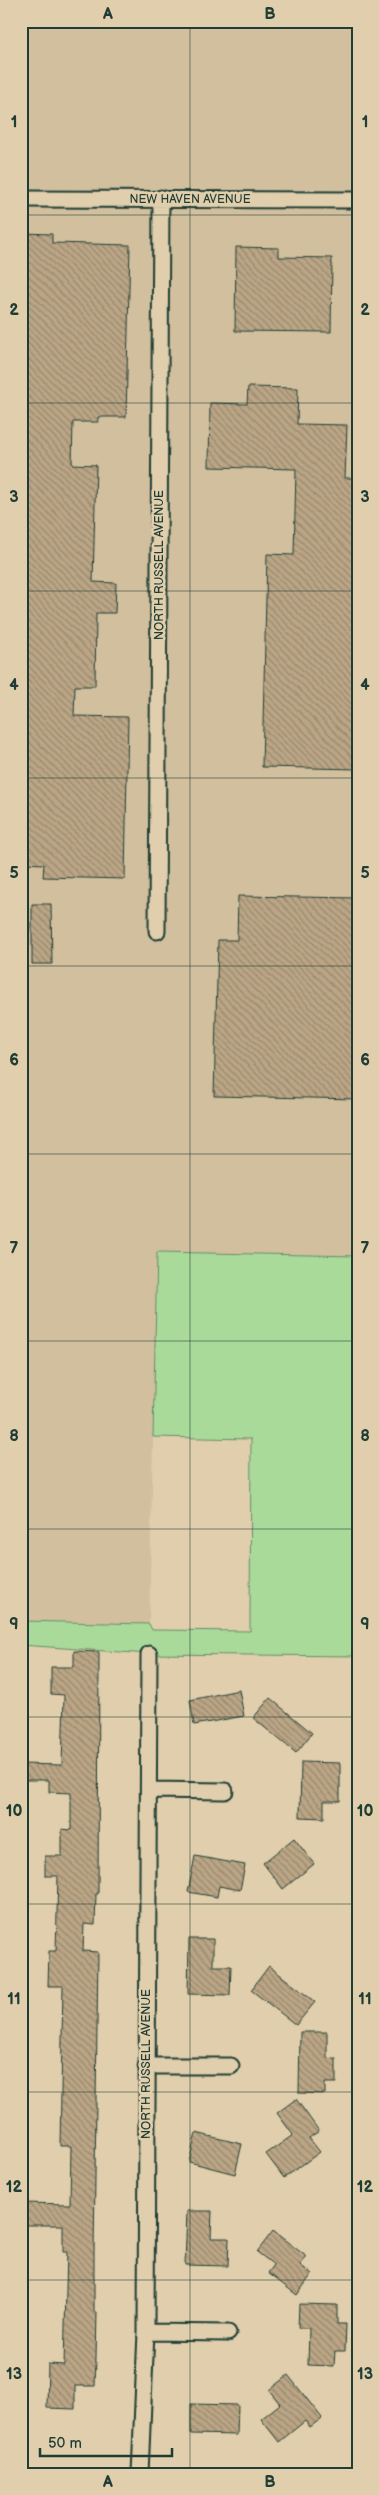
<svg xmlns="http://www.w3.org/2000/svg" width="379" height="2495" font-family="'Balsamiq Sans',sans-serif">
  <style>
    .built { fill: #d2bf9e }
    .grass { fill: #aada9a; stroke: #648c67 }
    .building { fill: url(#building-back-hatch); stroke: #1f3d34 }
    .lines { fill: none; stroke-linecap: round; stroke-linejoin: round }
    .minor-casing { stroke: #1f3d34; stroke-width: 19 }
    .minor { stroke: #e1ceac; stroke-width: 15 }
    .rail { stroke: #1f3d34; stroke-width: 4; stroke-dasharray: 8 4; stroke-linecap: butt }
    .grid { fill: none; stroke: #1f3d34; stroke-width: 1; stroke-opacity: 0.55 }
    .labels { text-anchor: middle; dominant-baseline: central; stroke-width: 5; stroke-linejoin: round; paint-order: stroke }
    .street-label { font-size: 12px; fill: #1f3d34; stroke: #e1ceac }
    .neatline { fill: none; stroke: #1f3d34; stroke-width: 2 }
    .grid-label { font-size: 16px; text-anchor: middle; font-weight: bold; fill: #1f3d34 }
  </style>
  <defs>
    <pattern id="building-back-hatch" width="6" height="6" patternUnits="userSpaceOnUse" patternTransform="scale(1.25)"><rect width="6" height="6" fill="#bba585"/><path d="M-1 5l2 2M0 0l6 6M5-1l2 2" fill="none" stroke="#97886e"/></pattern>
  </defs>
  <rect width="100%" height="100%" fill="#e1ceac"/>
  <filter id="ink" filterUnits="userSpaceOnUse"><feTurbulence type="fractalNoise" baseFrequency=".02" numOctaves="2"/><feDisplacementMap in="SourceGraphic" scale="10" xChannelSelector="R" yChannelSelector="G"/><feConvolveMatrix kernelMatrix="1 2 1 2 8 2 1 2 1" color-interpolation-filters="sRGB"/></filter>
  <g filter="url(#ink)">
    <path class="built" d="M21,21h337v1235l-201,-4 -8,372 -128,-3z"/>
    <path class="grass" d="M157,1252l201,4v400l-209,-2 -128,-9v-24l128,3 3,6 98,1 1,-192 -98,-2z"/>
    <path class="building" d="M21,233l31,1v9l78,2 -4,172h-28v5h-25l-1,42 24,1 -3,117 23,1 -1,30h-19l-1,73h-20l-1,30 54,1 -3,162 -82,-2 1,-13 -23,-1z
      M236,247l43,1v9l53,1 -1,74 -96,-1z
      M248,387l50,1 -1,36 50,1 -2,53h13v291l-96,-2 5,-213 27,1 2,-86 -87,-2 1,-64 37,1z
      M238,896l120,2v201l-144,-3 4,-156h19z
      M32,904h19l1,60h-20z
      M74,1651l25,1 -1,242h-2l-1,31 -11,-1 -1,27 15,1 -4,300v60h3l-1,46 -1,28h-20v23l-28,-1 1,-44 16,1 3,-113h-4v-27h-42v-22l49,1 1,-58h-11l3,-160h-15l1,-35h7l2,-75h-13v-20h17v-27l9,1v-37l-22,-1v-12h-28v-16l41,1 2,-70 -13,-1v-27h23z
      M239,1690l5,26 -50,9 -4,-25z
      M270,1698l42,35 -16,20 -43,-35z
      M301,1762l39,1v38h-16v17l-24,-1z
      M294,1838l20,26 -31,25 -20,-26z
      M195,1856l50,9 -5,25 -21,-4 -2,11 -29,-5z
      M189,1939h24v27h18l-1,29 -42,-1z
      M269,1966l46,36 -19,23 -45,-35z
      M300,2032h27v26l9,1v24h-11v11l-26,-1z
      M296,2099l23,32 -10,7 11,14 -36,26 -18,-24 27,-19 -16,-22z
      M196,2133l46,11 -7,30 -46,-12z
      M187,2211h25l-1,27h18l-1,28 -43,-1z
      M273,2231l34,26 -7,8 12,9 -15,21 -29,-22 6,-8 -17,-13z
      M299,2304l38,1v19h9l-1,27h-10l-1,15 -26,-1 1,-37h-11z
      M288,2375l34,43 -12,9 -5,-6 -26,21 -18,-23 19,-15 -11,-14z
      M191,2404l47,1 -1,30 -46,-1z"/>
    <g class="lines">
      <g class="minor-casing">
        <path id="minor" d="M21,199l337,1
          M157,931l4,-733
          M149,1790l76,1
          M146,2066h85
          M146,2332l82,1
          M140,2474l6,-142 3,-678"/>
      </g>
      <use href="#minor" class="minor"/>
      <path class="rail" d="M21,1199v287"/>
    </g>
  </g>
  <path class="grid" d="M190,21v2453M21,215h337M21,403h337M21,591h337M21,778h337M21,966h337M21,1154h337M21,1341h337M21,1529h337M21,1717h337M21,1904h337M21,2092h337M21,2280h337"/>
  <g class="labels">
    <g class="street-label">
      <text x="190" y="199">NEW HAVEN AVENUE</text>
      <text transform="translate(159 565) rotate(-90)">NORTH RUSSELL AVENUE</text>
      <text transform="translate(146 2064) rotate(-90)">NORTH RUSSELL AVENUE</text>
    </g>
  </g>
  <rect width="379" height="2495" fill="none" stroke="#e1ceac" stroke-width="55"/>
  <path d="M40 2448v8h132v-8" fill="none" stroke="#1f3d34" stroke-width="2.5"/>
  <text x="48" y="2448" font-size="15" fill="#1f3d34" stroke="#e1ceac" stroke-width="4" paint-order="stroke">50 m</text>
  <rect x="28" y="28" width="324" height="2440" class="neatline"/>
  <g class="grid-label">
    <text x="108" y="19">A</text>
    <text x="270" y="19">B</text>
    <text x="14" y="127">1</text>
    <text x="365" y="127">1</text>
    <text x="14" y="315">2</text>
    <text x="365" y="315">2</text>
    <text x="14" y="502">3</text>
    <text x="365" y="502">3</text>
    <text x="14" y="690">4</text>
    <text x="365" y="690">4</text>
    <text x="14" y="878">5</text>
    <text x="365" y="878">5</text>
    <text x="14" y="1065">6</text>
    <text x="365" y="1065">6</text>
    <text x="14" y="1253">7</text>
    <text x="365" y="1253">7</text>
    <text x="14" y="1441">8</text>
    <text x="365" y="1441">8</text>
    <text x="14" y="1629">9</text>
    <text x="365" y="1629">9</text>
    <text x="14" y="1816">10</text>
    <text x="365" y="1816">10</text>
    <text x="14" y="2004">11</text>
    <text x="365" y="2004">11</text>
    <text x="14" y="2192">12</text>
    <text x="365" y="2192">12</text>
    <text x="14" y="2379">13</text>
    <text x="365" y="2379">13</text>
    <text x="108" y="2487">A</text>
    <text x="270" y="2487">B</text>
  </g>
</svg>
